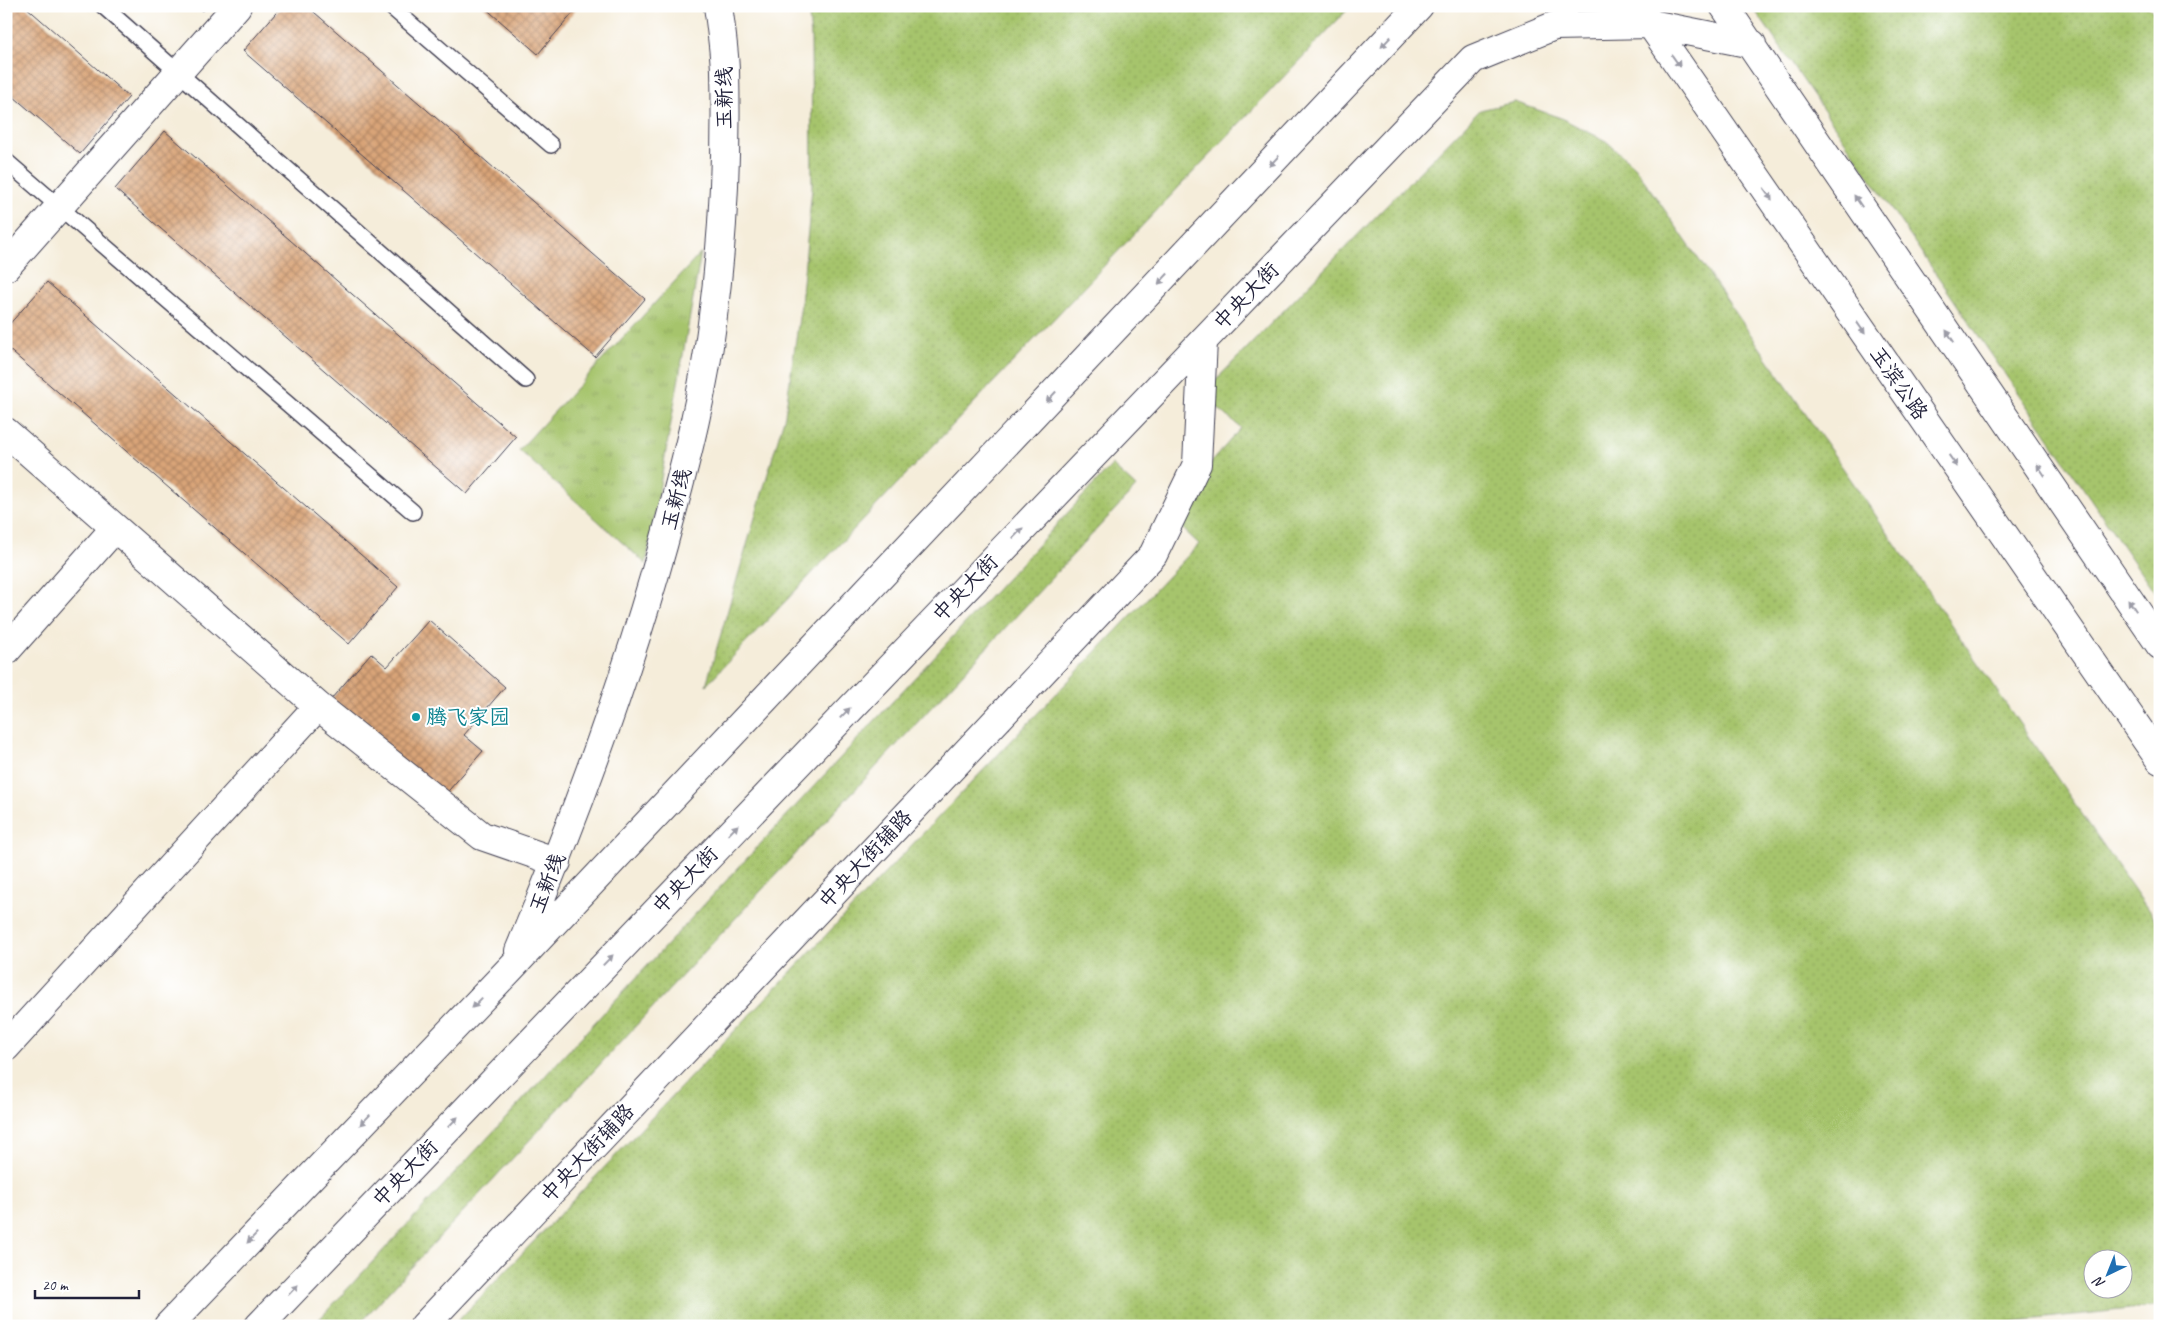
<svg xmlns="http://www.w3.org/2000/svg" width="2166" height="1332" font-family="Caveat,'LXGW WenKai TC',sans-serif">
  <style>
    .grass { fill: url(#grass-dots); stroke: #647354; fill-rule: evenodd }
    .park { fill: url(#park-tufts); stroke: #647354 }
    .building { fill: url(#building-cross-hatch) }
    .lines { fill: none; stroke-linecap: round; stroke-linejoin: round }
    .service-casing { stroke: #424053; stroke-width: 18 }
    .minor-casing { stroke: #424053; stroke-width: 30 }
    .primary-casing { stroke: #424053; stroke-width: 30 }
    .service { stroke: #fff; stroke-width: 15 }
    .minor { stroke: #fff; stroke-width: 28 }
    .primary { stroke: #fff; stroke-width: 28 }
    .oneway { fill: #9c9ca7 }
    .culture-dot { fill: #0f9aa8; stroke: #fff; stroke-width: 2 }
    .labels { text-anchor: middle; dominant-baseline: central; stroke-width: 4; stroke-linejoin: round; paint-order: stroke }
    .street-label { font-size: 21px; fill: #22223b; stroke: #fff }
    .culture-label { font-size: 21px; fill: #0d838f; stroke: #fff; text-anchor: start }
  </style>
  <defs>
    <pattern id="grass-dots" width="8" height="8" patternUnits="userSpaceOnUse" patternTransform="scale(1.25)"><rect width="8" height="8" fill="#a6c46c"/><path d="M2 2h.1M6 6h.1" fill="none" stroke="#8fa85e" stroke-width="1.8" stroke-linecap="round"/></pattern>
    <pattern id="park-tufts" width="24" height="20" patternUnits="userSpaceOnUse" patternTransform="scale(1.25)"><rect width="24" height="20" fill="#a6c46c"/><path d="M3 7l-1-3M5 7V3M7 7l1-3M15 17l-1-3M17 17v-4M19 17l1-3" fill="none" stroke="#8fa85e"/></pattern>
    <pattern id="building-cross-hatch" width="8" height="8" patternUnits="userSpaceOnUse" patternTransform="scale(1.25)"><rect width="8" height="8" fill="#d9a478"/><path d="M0 0l8 8M0 8l8-8" fill="none" stroke="#b08564"/></pattern>
  </defs>
  <rect width="100%" height="100%" fill="#fff"/>
  <filter id="ink" filterUnits="userSpaceOnUse"><feTurbulence type="fractalNoise" baseFrequency=".02" numOctaves="2"/><feDisplacementMap in="SourceGraphic" scale="10" xChannelSelector="R" yChannelSelector="G"/><feConvolveMatrix kernelMatrix="1 2 1 2 8 2 1 2 1" color-interpolation-filters="sRGB"/></filter>
  <filter id="wash" filterUnits="userSpaceOnUse"><feTurbulence type="fractalNoise" baseFrequency=".0096" numOctaves="4" result="noise"/><feDisplacementMap in="SourceGraphic" scale="20" xChannelSelector="R" yChannelSelector="G"/><feGaussianBlur stdDeviation="1.12" result="paint"/><feColorMatrix in="noise" values="0 0 0 0 0 0 0 0 0 0 0 0 0 0 0 0 0 1.4 0 .05"/><feComposite in="paint" operator="in"/></filter>
  <g filter="url(#wash)">
    <rect width="100%" height="100%" fill="#f5edda"/>
    <path class="grass" d="M808,6h543l-645,679 79,-270 16,-111 11,-116 -1,-151z
      M1752,6h395l13,11v583z
      M1515,102l46,16 45,23 29,26 525,760v379l-191,20h-1516l746,-782 -33,-31 75,-85 -39,-34 278,-284zM2094,1260h30v30h-30z
      M1112,465l24,22 -779,839h-44z"/>
    <path class="park" d="M701,253l-55,311 -127,-114z"/>
    <g id="blocks">
      <path class="building" d="M6,6h19l104,91 -49,57 -74,-64z
        M197,6h10l-4,5z
        M282,6h25l338,293 -50,58 -352,-306z
        M483,6h96l-41,48z
        M165,131l351,306 -49,57 -352,-305z
        M47,282l351,305 -49,57 -343,-297v-19z
        M429,620l76,67 -41,48 19,16 -40,46 -112,-98 40,-46 16,14z"/>
    </g>
  </g>
  <g filter="url(#ink)">
    <use href="#blocks" fill-opacity="0" stroke="#424053" stroke-width="1"/>
    <g class="lines">
      <g class="service-casing">
        <path id="service" d="M103,6l423,374
          M390,6l161,139
          M6,161l407,351"/>
      </g>
      <g class="minor-casing">
        <path id="minor" d="M6,267l231,-261
          M6,432l312,274 164,130 75,26
          M6,651l109,-123
          M6,1047l312,-341
          M424,1326l729,-771 44,-91 6,-123"/>
      </g>
      <g class="primary-casing">
        <path id="primary" d="M1724,6l436,639
          M1645,16l515,744
          M519,951c60,-142 113,-287 152,-435 17,-63 33,-127 41,-192 11,-82 15,-171 13,-254 -1,-21 -4,-43 -7,-64
          M168,1326l343,-358 908,-962
          M259,1326l1214,-1267 81,-33 97,-2 101,20"/>
      </g>
      <use href="#service" class="service"/>
      <use href="#minor" class="minor"/>
      <use href="#primary" class="primary"/>
    </g>
    <defs><path id="oneway-solid" d="M-6-.8H1V-3.2L6.5 0L1 3.2V.8H-6Z" transform="scale(1.25)"/></defs>
    <g class="oneway">
      <use href="#oneway-solid" transform="translate(1386 42) rotate(133)"/>
      <use href="#oneway-solid" transform="translate(1676 61) rotate(55)"/>
      <use href="#oneway-solid" transform="translate(1274 161) rotate(133)"/>
      <use href="#oneway-solid" transform="translate(1768 194) rotate(55)"/>
      <use href="#oneway-solid" transform="translate(1858 201) rotate(-124)"/>
      <use href="#oneway-solid" transform="translate(1163 279) rotate(133)"/>
      <use href="#oneway-solid" transform="translate(1861 328) rotate(55)"/>
      <use href="#oneway-solid" transform="translate(1950 336) rotate(-124)"/>
      <use href="#oneway-solid" transform="translate(1051 397) rotate(133)"/>
      <use href="#oneway-solid" transform="translate(1953 461) rotate(55)"/>
      <use href="#oneway-solid" transform="translate(2041 470) rotate(-124)"/>
      <use href="#oneway-solid" transform="translate(1018 533) rotate(-46)"/>
      <use href="#oneway-solid" transform="translate(2132 605) rotate(-124)"/>
      <use href="#oneway-solid" transform="translate(845 713) rotate(-46)"/>
      <use href="#oneway-solid" transform="translate(733 830) rotate(-46)"/>
      <use href="#oneway-solid" transform="translate(608 960) rotate(-46)"/>
      <use href="#oneway-solid" transform="translate(477 1003) rotate(134)"/>
      <use href="#oneway-solid" transform="translate(365 1120) rotate(134)"/>
      <use href="#oneway-solid" transform="translate(453 1122) rotate(-46)"/>
      <use href="#oneway-solid" transform="translate(252 1238) rotate(134)"/>
      <use href="#oneway-solid" transform="translate(293 1290) rotate(-46)"/>
    </g>
  </g>
  <circle class="culture-dot" cx="416" cy="717" r="5"/>
  <g class="labels">
    <g class="street-label">
      <text transform="translate(724 98) rotate(-90)">玉新线</text>
      <text transform="translate(1246 296) rotate(-46)">中央大街</text>
      <text transform="translate(1899 383) rotate(55)">玉滨公路</text>
      <text transform="translate(676 499) rotate(-75)">玉新线</text>
      <text transform="translate(965 588) rotate(-46)">中央大街</text>
      <text transform="translate(865 859) rotate(-47)">中央大街辅路</text>
      <text transform="translate(685 880) rotate(-46)">中央大街</text>
      <text transform="translate(547 883) rotate(-68)">玉新线</text>
      <text transform="translate(587 1153) rotate(-47)">中央大街辅路</text>
      <text transform="translate(405 1173) rotate(-46)">中央大街</text>
    </g>
    <g class="culture-label">
      <text x="426" y="717">腾飞家园</text>
    </g>
  </g>
  <rect width="2166" height="1332" fill="none" stroke="#fff" stroke-width="25"/>
  <g transform="translate(2108 1274) rotate(223)"><circle r="24" fill="#ffffff" stroke="#a7a7b1"/>
  <path d="M0-4L9 19L0 12L-9 19Z" fill="#1f6fb2"/>
  <text y="-8" font-size="14" font-weight="bold" text-anchor="middle" fill="#22223b">N</text>
  </g>
  <path d="M35 1290v8h104v-8" fill="none" stroke="#22223b" stroke-width="2.5"/>
  <text x="42" y="1290" font-size="15" fill="#22223b" stroke="#ffffff" stroke-width="4" paint-order="stroke">20 m</text>
</svg>
